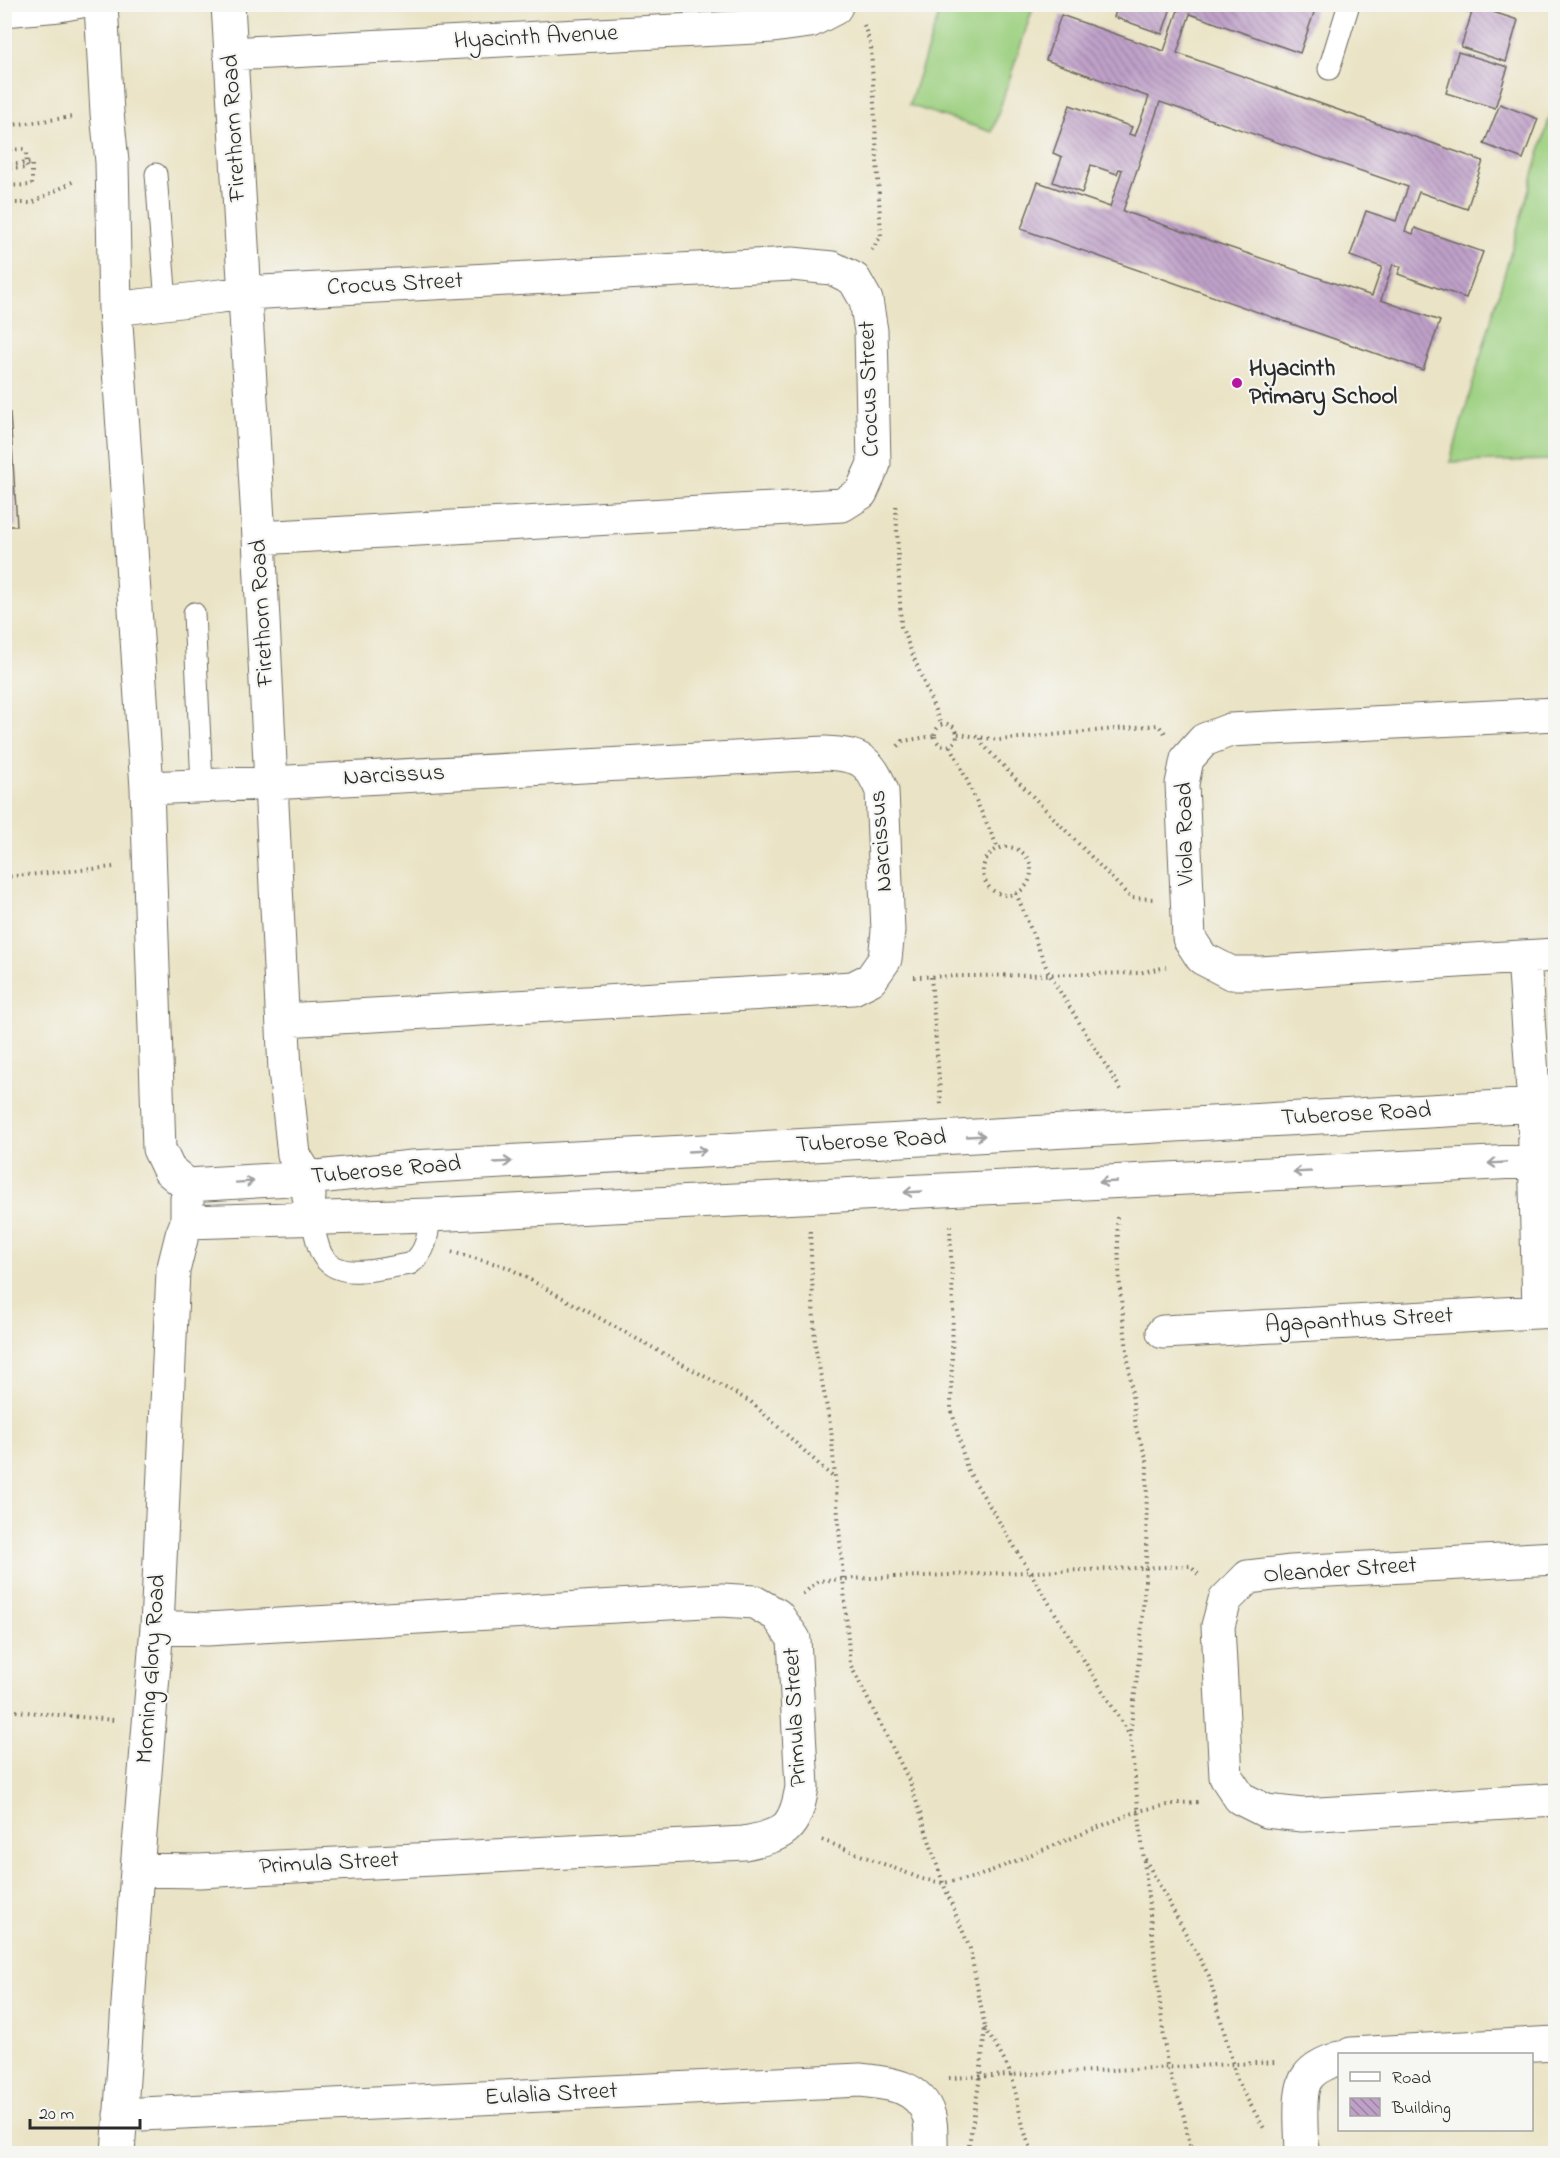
<svg xmlns="http://www.w3.org/2000/svg" width="1560" height="2158" font-family="'Indie Flower',sans-serif">
  <style>
    .grass { fill: #9cd080; stroke: #647e56; stroke-width: 1.5 }
    .building { fill: url(#building-back-hatch); fill-rule: evenodd }
    .lines { fill: none; stroke-linecap: round; stroke-linejoin: round }
    .service-casing { stroke: #6e6b61; stroke-width: 23 }
    .minor-casing { stroke: #6e6b61; stroke-width: 35 }
    .path { stroke: #6e6b61; stroke-width: 4; stroke-dasharray: 1.5 4.5; stroke-linecap: butt }
    .service { stroke: #fff; stroke-width: 21 }
    .minor { stroke: #fff; stroke-width: 33 }
    .path-bridge { stroke: #6e6b61; stroke-width: 4; stroke-dasharray: 1.5 4.5; stroke-linecap: butt }
    .oneway { stroke: #a0a0a0 }
    .poi-dot { fill: #b5179e; stroke: #f6f6f2; stroke-width: 2 }
    .labels { text-anchor: middle; dominant-baseline: central; stroke-width: 4.5; stroke-linejoin: round; paint-order: stroke }
    .street-label { font-size: 24px; fill: #2b2b2b; stroke: #f6f6f2 }
    .poi-label { font-size: 24px; font-weight: bold; fill: #2b2b2b; stroke: #f6f6f2; text-anchor: start }
  </style>
  <defs>
    <pattern id="building-back-hatch" width="6" height="6" patternUnits="userSpaceOnUse" patternTransform="scale(1.5)"><rect width="6" height="6" fill="#bfa0c9"/><path d="M-1 5l2 2M0 0l6 6M5-1l2 2" fill="none" stroke="#9b83a3"/></pattern>
  </defs>
  <rect width="100%" height="100%" fill="#f6f6f2"/>
  <filter id="ink" filterUnits="userSpaceOnUse"><feTurbulence type="fractalNoise" baseFrequency=".0167" numOctaves="2"/><feDisplacementMap in="SourceGraphic" scale="12" xChannelSelector="R" yChannelSelector="G"/><feConvolveMatrix kernelMatrix="1 2 1 2 8 2 1 2 1" color-interpolation-filters="sRGB"/></filter>
  <filter id="wash" filterUnits="userSpaceOnUse"><feTurbulence type="fractalNoise" baseFrequency=".008" numOctaves="4" result="noise"/><feDisplacementMap in="SourceGraphic" scale="24" xChannelSelector="R" yChannelSelector="G"/><feGaussianBlur stdDeviation="1.35" result="paint"/><feColorMatrix in="noise" values="0 0 0 0 0 0 0 0 0 0 0 0 0 0 0 0 0 1.4 0 .05"/><feComposite in="paint" operator="in"/></filter>
  <g filter="url(#wash)">
    <rect width="100%" height="100%" fill="#eae3c5"/>
    <path class="grass" d="M942,5h92l-42,127 -83,-27z
      M1555,99v361l-105,2z"/>
    <g id="blocks">
      <path class="building" d="M1118,4h199l-17,49 -110,-39 -13,39 306,108 -16,48 -48,-17 -14,39 8,3 2,-6 68,24 -17,46 -68,-24 3,-7 -8,-3 -12,36 59,21 -17,49 -402,-141 17,-47 72,25 12,-37 -3,-1 -2,5 -26,-9 -9,28 -29,-11 9,-25 -9,-4 17,-48 62,22 -3,7 6,2 14,-39 -103,-37 15,-45 103,36 14,-41 -7,-2 -9,26 -48,-17zM1160,102l248,85 -12,34 -30,-10 -16,45 32,11 -10,29 -249,-85z
        M1444,4h28l-2,9z
        M1474,6l44,14 -12,42 -45,-15z
        M1458,52l50,15 -13,41 -49,-15z
        M1500,104l38,15 -15,40 -39,-15z
        M10,413l7,113h-13v-112z"/>
    </g>
  </g>
  <g filter="url(#ink)">
    <use href="#blocks" fill-opacity="0" stroke="#6e6b61" stroke-width="1.5"/>
    <g class="lines">
      <g class="service-casing">
        <path id="service" d="M4,16l56,-5 39,-7
          M1329,69l20,-65
          M156,174l10,129
          M194,613l8,172
          M311,1218c4,12 6,31 13,40 18,24 60,9 86,6 17,-11 18,-30 20,-49"/>
      </g>
      <g class="minor-casing">
        <path id="minor" d="M101,4l6,109 5,49 3,147 32,479 12,361 10,21 18,15
          M228,4l31,534 26,532 9,85 14,23 1,19
          M230,54l543,-28 37,-5 25,-13 2,-4
          M115,309l130,-16 547,-29 40,4 22,11 12,21 5,31 3,133 -13,29 -19,12 -583,33
          M1556,714l-326,16 -26,10 -17,19 -5,25 7,154 13,20 29,15h30l295,-18
          M147,788l123,-5 555,-30c35,2 44,6 57,38l6,140 -3,28 -14,20 -18,9 -569,32
          M1524,957l10,148 5,207
          M187,1185l121,-7 104,-11 1144,-63
          M187,1222l243,-7 1126,-55
          M1163,1332l393,-21
          M1556,1558l-265,14 -43,5 -23,23 -7,26 8,151 14,21 26,13 36,4 254,-15
          M137,1870l62,1 545,-28c41,-8 51,-14 58,-56l-8,-148 -17,-24 -23,-13 -32,-2 -515,29 -50,-2
          M1351,2054l205,-11
          M120,2115l740,-35c28,3 59,5 69,36 3,11 2,26 2,38
          M118,2154l19,-284 20,-243 16,-356 9,-36 5,-13v-23
          M1302,2154c0,-18 -5,-62 5,-76 7,-11 21,-16 33,-20"/>
      </g>
      <path class="path" d="M864,25l7,21 10,190 -9,14
        M4,126l69,-9
        M4,150l22,-1
        M4,165l28,-2v22l-28,1
        M4,203h28l44,-23
        M896,506l5,120 40,99
        M935 735a11 11 0 1 1 22 0a11 11 0 1 1-22 0Z
        M958,734l41,6 159,-15 7,8
        M981,738l2,7 148,153 23,1
        M898,746l5,-5 31,-5
        M951,746l47,102
        M983 871a24 24 0 1 1 48 0a24 24 0 1 1-48 0Z
        M4,877l110,-10
        M1016,893l33,81 74,119
        M914,977l225,-4 27,-6
        M931,977l10,128
        M1117,1217l3,73 16,139 11,31 -1,107 -6,83 -10,85 37,331 15,42 10,46
        M950,1226l3,82 -2,100 16,61 162,265
        M810,1231l5,114 16,84 19,235 60,118 33,101 27,66 15,79 -5,49 -11,68 1,9
        M452,1252l55,15 244,135 83,76
        M803,1594l15,-13 25,-2 347,-13 10,10
        M4,1710l110,10
        M822,1840l100,39 21,4 33,-6 162,-66 40,-8 22,-1
        M1145,1859l64,117 29,107 27,47
        M985,2028c9,16 21,33 27,50 6,21 11,62 23,76
        M949,2078l327,-16"/>
      <use href="#service" class="service"/>
      <use href="#minor" class="minor"/>
      <path class="path-bridge" d="M4,169l23,-1 -1,-19"/>
    </g>
    <defs><path id="oneway-shaft" d="M-6 0H5M1.5-3L5.5 0L1.5 3" fill="none" stroke-width="1.6" stroke-linecap="round" stroke-linejoin="round" transform="scale(1.5)"/></defs>
    <g class="oneway">
      <use href="#oneway-shaft" transform="translate(976 1136) rotate(-3)"/>
      <use href="#oneway-shaft" transform="translate(697 1151) rotate(-3)"/>
      <use href="#oneway-shaft" transform="translate(503 1162) rotate(-3)"/>
      <use href="#oneway-shaft" transform="translate(1497 1163) rotate(177)"/>
      <use href="#oneway-shaft" transform="translate(1302 1172) rotate(177)"/>
      <use href="#oneway-shaft" transform="translate(245 1182) rotate(-4)"/>
      <use href="#oneway-shaft" transform="translate(1108 1182) rotate(177)"/>
      <use href="#oneway-shaft" transform="translate(913 1192) rotate(177)"/>
    </g>
  </g>
  <circle class="poi-dot" cx="1237" cy="383" r="6"/>
  <g class="labels">
    <g class="street-label">
      <text transform="translate(536 38) rotate(-3)">Hyacinth Avenue</text>
      <text transform="translate(235 128) rotate(-93)">Firethorn Road</text>
      <text transform="translate(395 285) rotate(-3)">Crocus Street</text>
      <text transform="translate(870 389) rotate(-92)">Crocus Street</text>
      <text transform="translate(263 613) rotate(-93)">Firethorn Road</text>
      <text transform="translate(394 776) rotate(-3)">Narcissus</text>
      <text transform="translate(1186 834) rotate(-91)">Viola Road</text>
      <text transform="translate(882 841) rotate(-94)">Narcissus</text>
      <text transform="translate(1356 1115) rotate(-3)">Tuberose Road</text>
      <text transform="translate(871 1142) rotate(-3)">Tuberose Road</text>
      <text transform="translate(386 1171) rotate(-5)">Tuberose Road</text>
      <text transform="translate(1359 1321) rotate(-3)">Agapanthus Street</text>
      <text transform="translate(1340 1571) rotate(-4)">Oleander Street</text>
      <text transform="translate(152 1669) rotate(-86)">Morning Glory Road</text>
      <text transform="translate(796 1717) rotate(-93)">Primula Street</text>
      <text transform="translate(329 1864) rotate(-3)">Primula Street</text>
      <text transform="translate(551 2095) rotate(-3)">Eulalia Street</text>
    </g>
    <g class="poi-label">
      <text x="1249" y="369">Hyacinth<tspan x="1249" dy="28">Primary School</tspan></text>
    </g>
  </g>
  <rect width="1560" height="2158" fill="none" stroke="#f6f6f2" stroke-width="24"/>
  <rect x="1338" y="2053" width="195" height="78" fill="#f6f6f2" stroke="#a5a5a2" stroke-width="1.5"/>
  <rect x="1350" y="2072" width="30" height="9" fill="#ffffff" stroke="#a5a5a2" stroke-width="1.5"/>
  <text x="1392" y="2083" font-size="18" fill="#2b2b2b">Road</text>
  <rect x="1350" y="2098" width="30" height="18" fill="url(#building-back-hatch)" stroke="#a5a5a2" stroke-width="1.5"/>
  <text x="1392" y="2113" font-size="18" fill="#2b2b2b">Building</text>
  <path d="M30 2119v9h110v-9" fill="none" stroke="#2b2b2b" stroke-width="3"/>
  <text x="39" y="2119" font-size="18" fill="#2b2b2b" stroke="#f6f6f2" stroke-width="4.5" paint-order="stroke">20 m</text>
</svg>
